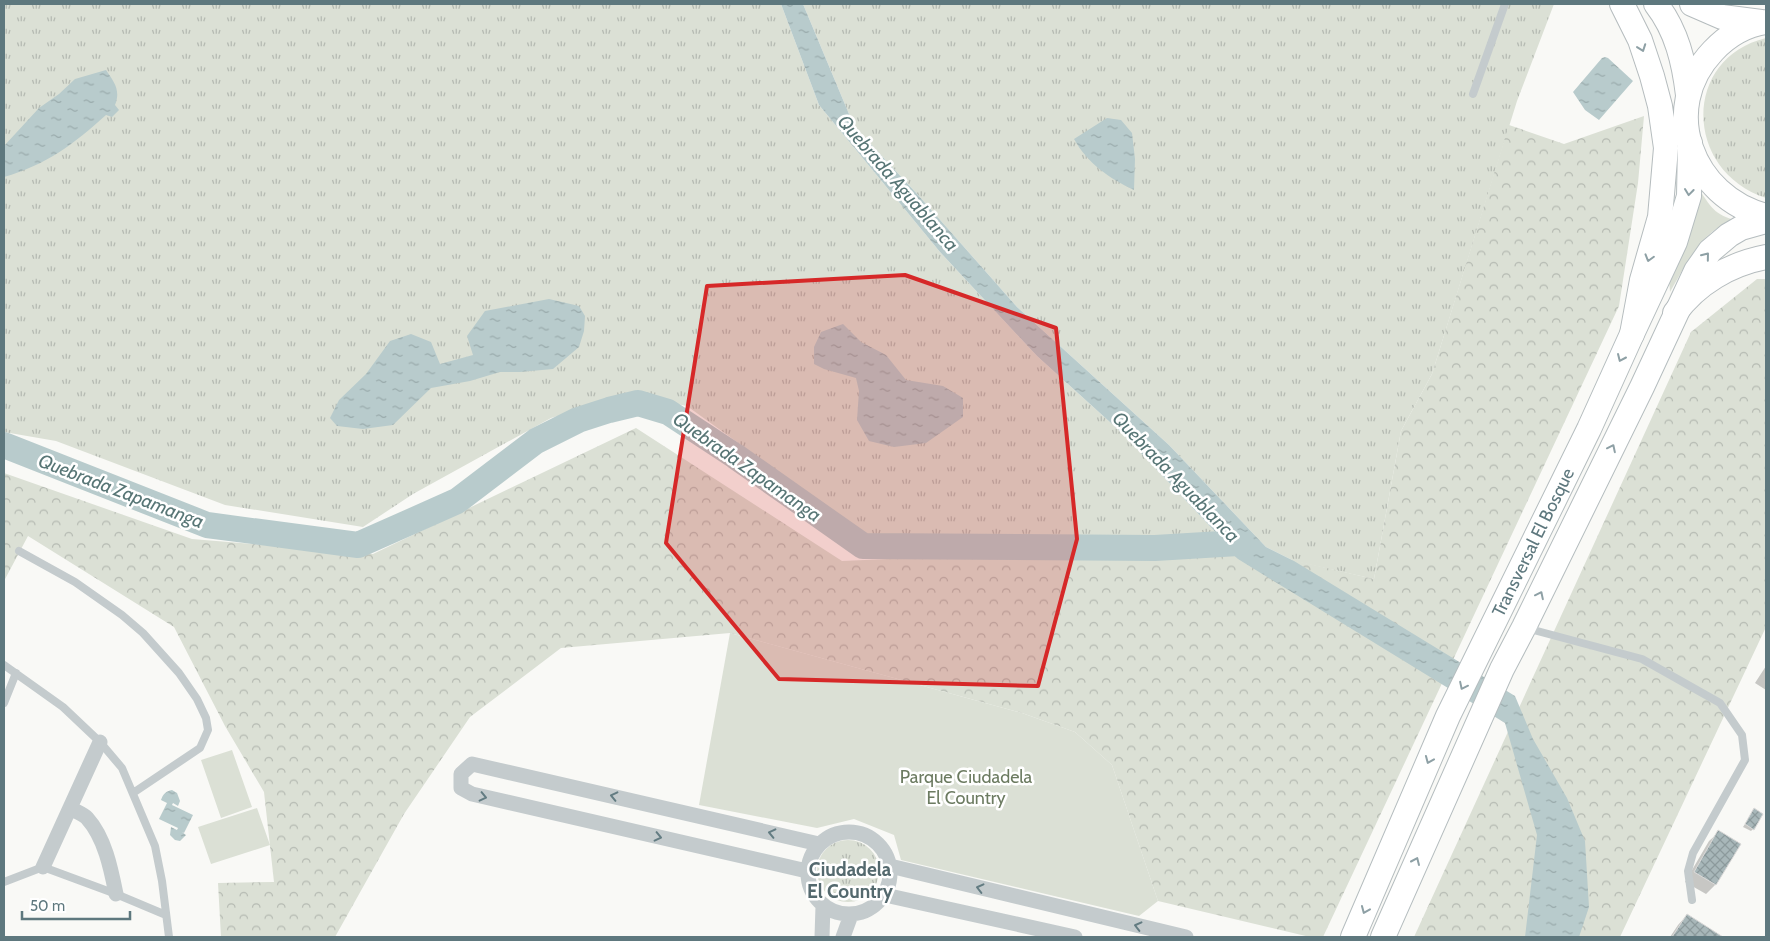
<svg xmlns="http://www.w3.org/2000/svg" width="1770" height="941" font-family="Cabin,sans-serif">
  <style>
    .grass { fill: url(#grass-tufts) }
    .forest { fill: url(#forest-crowns) }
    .green { fill: #dbe0d5 }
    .water { fill: url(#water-ripples) }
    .shadow { fill: #0003 }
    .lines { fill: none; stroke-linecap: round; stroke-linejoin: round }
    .river { stroke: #b8cbcc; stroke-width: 26 }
    .building { fill: url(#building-cross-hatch); stroke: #dbdad9 }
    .primary-casing { stroke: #b5bdbf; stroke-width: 26 }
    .trunk-casing { stroke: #b5bcbe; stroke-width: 26 }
    .service { stroke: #c4cbcd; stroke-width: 8 }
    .minor { stroke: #c4cbcd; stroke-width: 15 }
    .primary { stroke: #fff; stroke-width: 24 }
    .trunk { stroke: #fff; stroke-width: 24 }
    .oneway { stroke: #8ea0a5 }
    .oneway2 { stroke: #637c82 }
    .marked { fill: #d62828; fill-opacity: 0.2; stroke: #d62828; stroke-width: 4; stroke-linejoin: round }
    .labels { text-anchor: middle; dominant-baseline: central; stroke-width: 5; stroke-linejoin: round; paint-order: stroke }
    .street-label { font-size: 18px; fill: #5e787e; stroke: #fff }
    .park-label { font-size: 18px; fill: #6c7b61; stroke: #fff }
    .water-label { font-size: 19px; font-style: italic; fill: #587676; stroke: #fff }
    .neighbourhood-label { font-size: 19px; font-weight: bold; fill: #54696e; stroke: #fff }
  </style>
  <defs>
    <pattern id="grass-tufts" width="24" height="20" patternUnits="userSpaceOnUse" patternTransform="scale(1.25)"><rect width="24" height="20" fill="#dbe0d5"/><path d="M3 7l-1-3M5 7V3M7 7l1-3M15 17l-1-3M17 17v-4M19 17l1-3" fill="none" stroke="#b5bab2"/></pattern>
    <pattern id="forest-crowns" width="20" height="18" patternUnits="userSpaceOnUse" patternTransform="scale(1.25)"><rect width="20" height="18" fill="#dbe0d5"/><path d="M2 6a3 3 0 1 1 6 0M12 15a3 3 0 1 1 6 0" fill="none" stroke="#b5bab2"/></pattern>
    <pattern id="water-ripples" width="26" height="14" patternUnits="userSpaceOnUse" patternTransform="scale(1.25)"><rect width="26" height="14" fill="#b8cbcc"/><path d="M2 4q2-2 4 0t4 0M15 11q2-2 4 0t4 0" fill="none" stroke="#99aaab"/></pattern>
    <pattern id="building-cross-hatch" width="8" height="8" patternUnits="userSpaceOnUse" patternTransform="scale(1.25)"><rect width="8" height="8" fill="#a8b7b9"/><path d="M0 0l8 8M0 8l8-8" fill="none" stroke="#8c9a9c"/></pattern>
  </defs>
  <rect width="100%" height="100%" fill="#f9f9f6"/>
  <path class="grass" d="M4,4h777l38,101 121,147 97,104 85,77 100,106 -65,8 -288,-10 -182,-131 -58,-11 -78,23 -138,76 -50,33 -138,-22 -169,-64 -52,-9z
    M803,4h751l-37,97 -85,273 -31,57 -27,148 -80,-18 -28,-14 -97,-102 -152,-138 -98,-111 -65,-70z
    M1766,38v160c-83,-27 -84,-140 0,-160z
    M817 871a31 31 0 1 1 62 0a31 31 0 1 1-62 0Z"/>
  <path class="forest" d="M1644,116l-6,67 -19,123 -296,631h-13l-152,-36 -46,-136 -37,-33 -53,-19 -292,-80 -169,15 -91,69 -66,97 -69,123h-114l-3,-54 56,-1 -10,-90 -39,-66 -51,-99 -146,-91 -24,45v-108l188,66 181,15 263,-126 206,133 382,-17 150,35 27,-148 31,-57 77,-249 55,19z
    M1757,279h9v348l-146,310h-206l277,-605z"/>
  <path class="green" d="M1699,189c14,22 17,26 42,33 -5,1 -11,1 -15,2 -26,9 -43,46 -56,68l-1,-14z
    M730,633l292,80 53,19 37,33 46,136 -19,15 -238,-56 -7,-25 -40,-16 -37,9 -118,-23z
    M232,750l20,57 -31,11 -20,-58z
    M257,808l13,37 -59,19 -13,-37z"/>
  <path class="water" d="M781,4h22l51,122 65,70 98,111 152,138 97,102 28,14 221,135 18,43 34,59 18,43 4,66 -10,30h-54l12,-102 -32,-112 -267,-164 -8,-7 -8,-13 -100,-106 -85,-77 -97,-104 -121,-147z
    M1605,57l3,1 25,23 -34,39 -14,-10 -12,-18 29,-34z
    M106,70c8,12 15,20 9,35l4,5 -7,7 -6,-2c-32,29 -60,50 -102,62v-31l35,-38 20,-14 16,-15z
    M1107,118l14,2 11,13 3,26 -1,31c-25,-12 -46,-26 -60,-51z
    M549,299l30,7 6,10 -1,15 -5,16 -26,22 -33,3h-20l-30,9 -39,7 -38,37 -30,4 -26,-3 -7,-8 9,-18 27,-26 24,-33 21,-7 20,8 9,22 33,-9 -6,-19 18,-25z
    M843,324l18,18 25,13 20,25 37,6 20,12v19l-37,26 -32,4 -25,-6 -12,-21 2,-29 -3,-13 -32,-9 -10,-5v-17l7,-15z
    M172,790l5,3 3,8 -2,5 -5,-3 -1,2 21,10 -9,18 -2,-1 4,3 -6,6 -5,-1 -5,-5 1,-8 6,3 1,-2 -19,-9 8,-16 -6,-3c2,-6 5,-9 11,-10z"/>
  <path class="shadow" d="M1766,666v24l-11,-7z
    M1754,810l-1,19 -2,2 -8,-4z
    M1719,832l-4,53 -9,9 -21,-12 24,-41z
    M1687,915l32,21 -1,1h-48l8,-12z"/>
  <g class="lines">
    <path class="river" d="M4,445l203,80 151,20 99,-44 79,-60 42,-21 31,-10 29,-7 30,9 67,44 128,90 292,2 83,-5"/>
  </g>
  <path class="building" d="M1754,808l9,6 -9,16 -9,-6z
    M1718,830l23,14 -25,41 -22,-13z
    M1687,914l36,23h-51z"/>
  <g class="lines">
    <g class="primary-casing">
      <g id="primary">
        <path id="s1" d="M1353,937l95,-221 141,-287 43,-95 43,-92 14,-46 1,-53"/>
        <path d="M1383,937l119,-268 22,-42 118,-240 54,-116 14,-20 19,-16 12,-7 25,-7"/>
      </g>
    </g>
    <g class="trunk-casing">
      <path id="trunk" d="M1622,4l18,36 12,36 8,30 6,42 -6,69 -18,63 -10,54
        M1656,4c21,27 28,58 32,91
        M1692,4l30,13 39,5
        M1766,22c-20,3 -39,14 -53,29 -55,58 -21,146 53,165
        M1675,313c22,-30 55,-49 91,-56"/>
    </g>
    <path class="service" d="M1473,94l32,-90
      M19,551l56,31 47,33 21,18 36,40 18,26 9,19 2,12 -8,18 -67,45
      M1526,628l116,31 78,44 22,32 3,25 -52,93 -5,18 4,29
      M4,665l59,42 37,35 22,26 33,78 7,35 7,56
      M4,703l12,-30
      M4,882l39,-15 73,27 50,21"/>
    <path class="minor" d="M70,808c5,3 13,6 17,10 18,20 24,51 29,76
      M808 873a41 41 0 1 1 82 0a41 41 0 1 1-82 0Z
      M890,866l296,71
      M43,867l57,-125
      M807,871l-335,-77 -11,-6v-14l11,-10 347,80
      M885,895l190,42
      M822,937l1,-31
      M843,937l8,-22"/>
    <use href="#primary" class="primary"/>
    <use href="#trunk" class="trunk"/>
  </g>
  <defs><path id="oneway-chevron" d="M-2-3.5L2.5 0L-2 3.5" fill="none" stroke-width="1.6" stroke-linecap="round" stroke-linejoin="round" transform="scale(1.25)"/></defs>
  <g class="oneway">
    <use href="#oneway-chevron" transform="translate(1642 48) rotate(70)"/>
    <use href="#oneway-chevron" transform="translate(1689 192) rotate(97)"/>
    <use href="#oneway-chevron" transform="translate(1706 256) rotate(-51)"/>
    <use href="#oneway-chevron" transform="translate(1649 258) rotate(106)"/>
    <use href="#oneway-chevron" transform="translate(1621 358) rotate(114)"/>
    <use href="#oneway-chevron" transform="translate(1612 448) rotate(-64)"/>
    <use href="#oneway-chevron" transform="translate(1540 595) rotate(-64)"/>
    <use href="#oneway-chevron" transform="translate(1463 686) rotate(116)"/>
    <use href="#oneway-chevron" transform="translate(1429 760) rotate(113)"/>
    <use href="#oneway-chevron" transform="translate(1416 861) rotate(-66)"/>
    <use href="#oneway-chevron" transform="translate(1365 910) rotate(113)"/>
  </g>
  <g class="oneway2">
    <use href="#oneway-chevron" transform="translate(614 796) rotate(-167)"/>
    <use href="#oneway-chevron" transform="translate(483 797) rotate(13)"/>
    <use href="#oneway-chevron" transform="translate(772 833) rotate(-167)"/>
    <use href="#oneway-chevron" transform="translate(658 837) rotate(13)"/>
    <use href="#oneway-chevron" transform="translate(980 888) rotate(-166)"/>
    <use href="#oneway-chevron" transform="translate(1138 926) rotate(-166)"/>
  </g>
  <path class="marked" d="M905,275l151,53 21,211 -39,147 -259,-7 -113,-136 41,-257z"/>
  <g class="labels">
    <g class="street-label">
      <text stroke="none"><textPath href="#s1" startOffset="434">Transversal El Bosque</textPath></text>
    </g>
    <g class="park-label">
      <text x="966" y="777">Parque Ciudadela<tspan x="966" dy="21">El Country</tspan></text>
    </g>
    <g class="water-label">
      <text transform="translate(898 183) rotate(49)">Quebrada Aguablanca</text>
      <text transform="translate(747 467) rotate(35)">Quebrada Zapamanga</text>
      <text transform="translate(1176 477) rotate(46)">Quebrada Aguablanca</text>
      <text transform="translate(121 491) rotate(21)">Quebrada Zapamanga</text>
    </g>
    <g class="neighbourhood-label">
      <text x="850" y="869">Ciudadela<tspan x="850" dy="22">El Country</tspan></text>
    </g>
  </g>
  <rect width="1770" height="941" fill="none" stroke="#5e787e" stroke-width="10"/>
  <path d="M22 911v8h108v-8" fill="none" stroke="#5e787e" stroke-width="2.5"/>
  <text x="30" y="911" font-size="15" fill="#5e787e" stroke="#ffffff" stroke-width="4" paint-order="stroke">50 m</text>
</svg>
